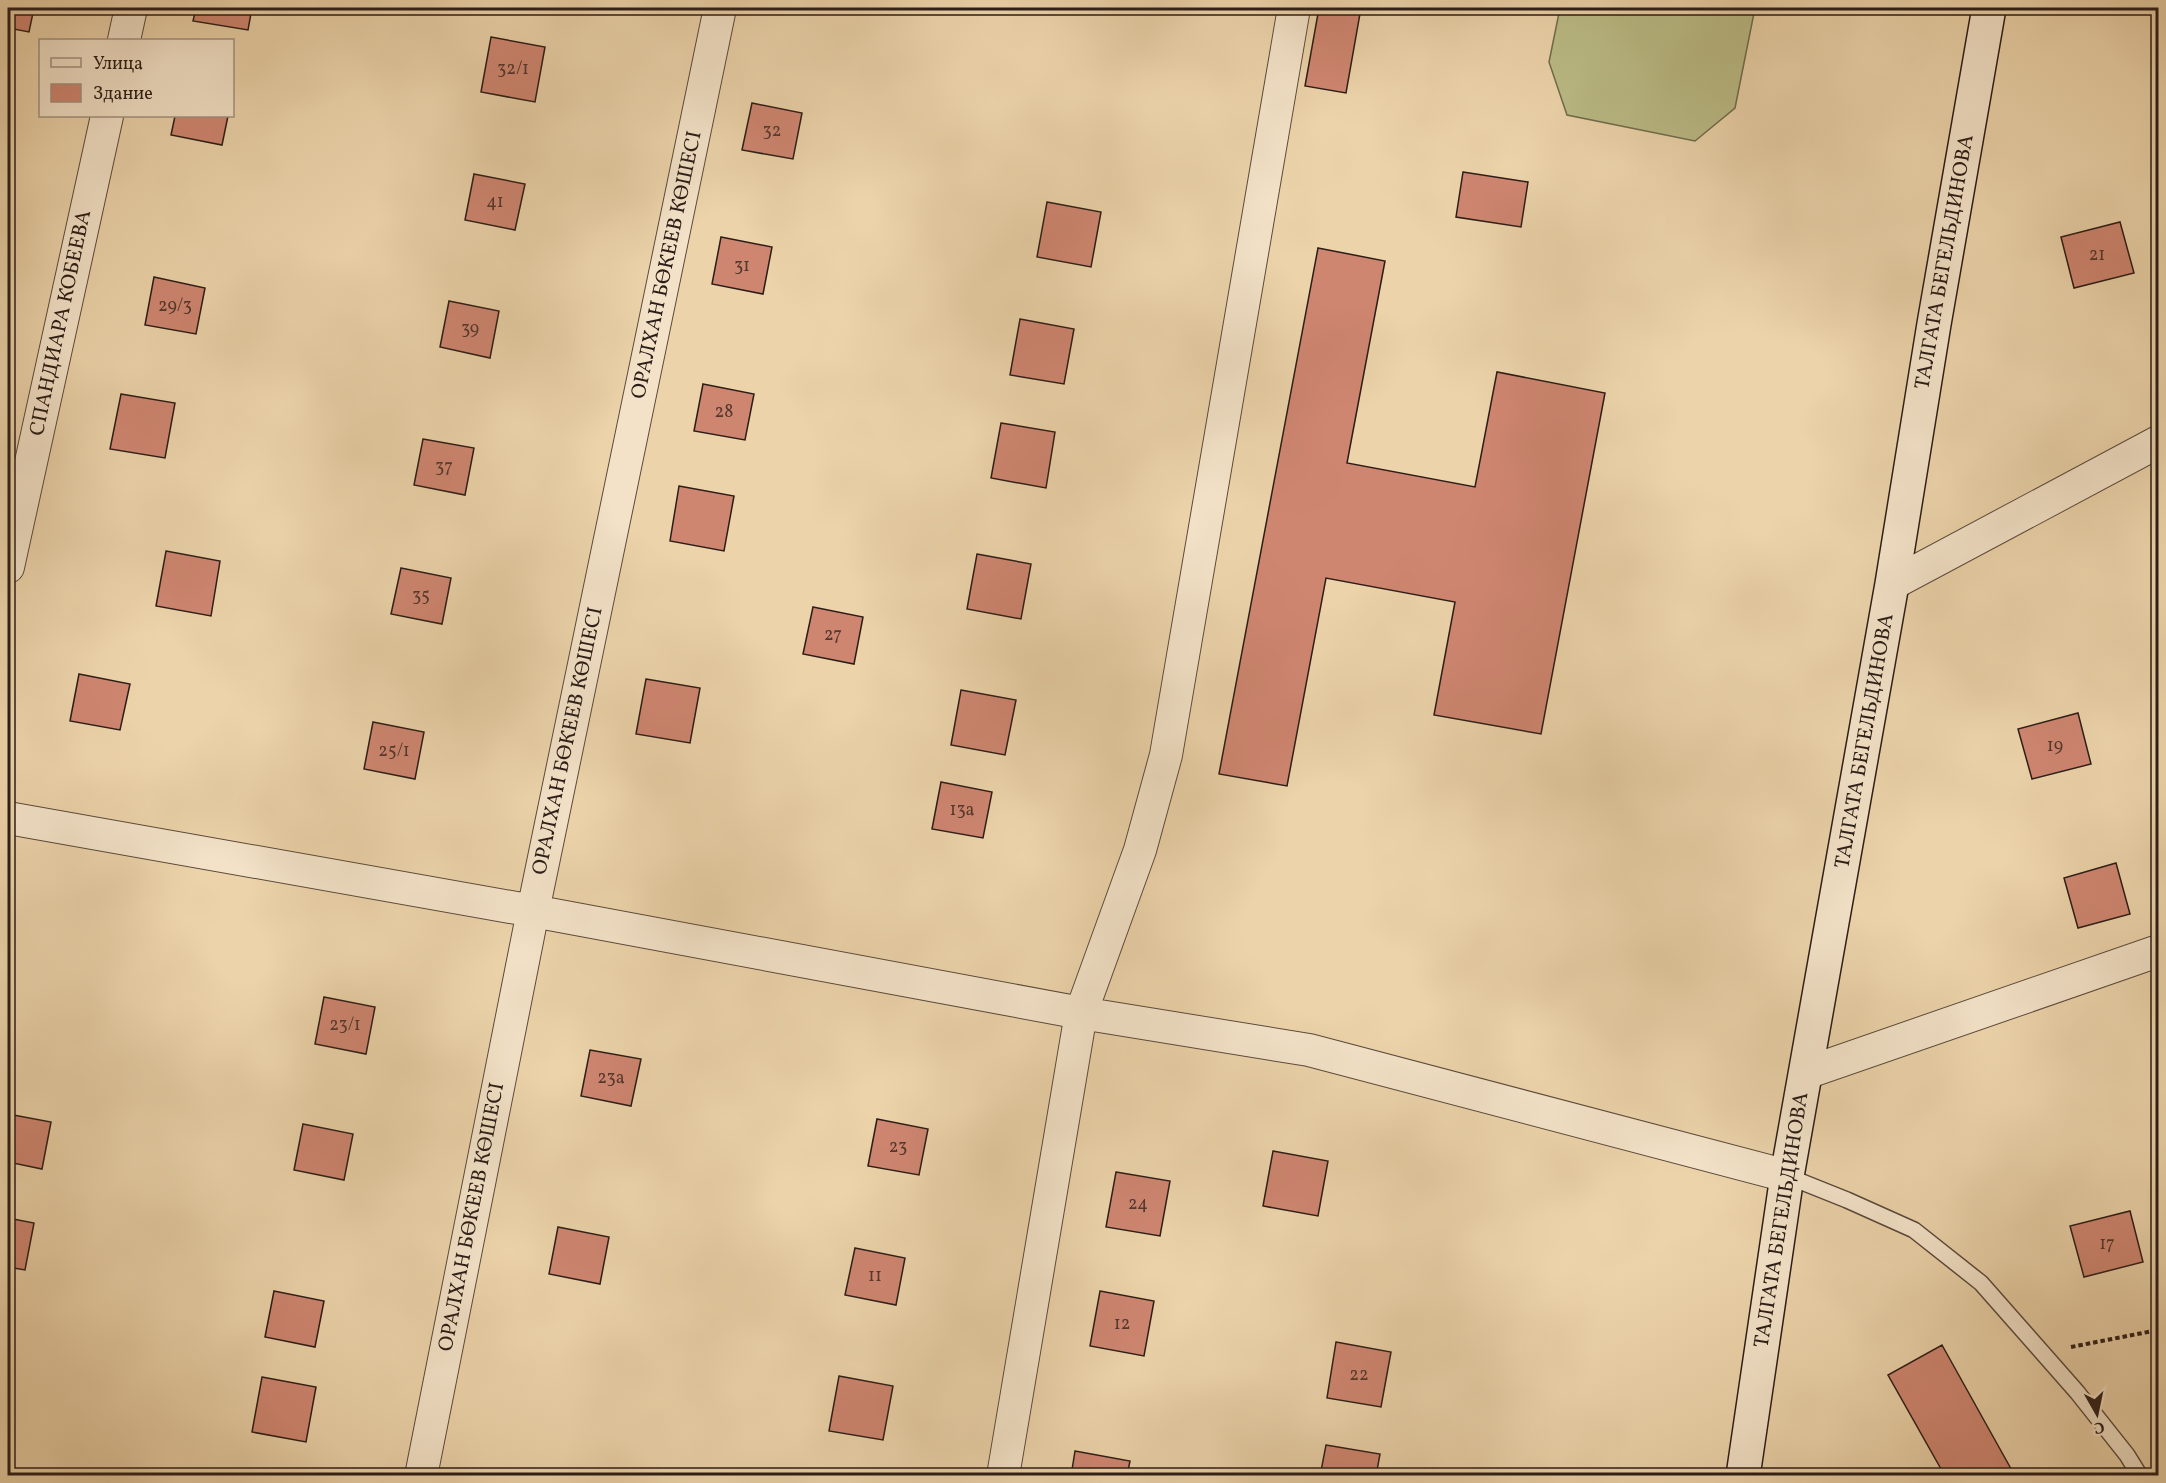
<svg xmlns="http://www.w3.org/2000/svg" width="2166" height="1483" font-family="Vollkorn,serif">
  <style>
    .garden { fill: #babb86; stroke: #726c4e; stroke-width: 1.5 }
    .building { fill: #cf8671; stroke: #2b1d17; stroke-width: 1.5 }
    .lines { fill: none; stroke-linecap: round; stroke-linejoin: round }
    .lane-casing { stroke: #5b4a3c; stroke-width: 18 }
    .street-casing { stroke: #5b4a3c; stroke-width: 34 }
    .secondary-casing { stroke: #2b1d17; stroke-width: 36 }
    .path { stroke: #2b1d17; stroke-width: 4; stroke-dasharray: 4.5 3; stroke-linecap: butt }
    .lane { stroke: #f3e2c8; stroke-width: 15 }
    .street { stroke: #f3e2c8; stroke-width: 32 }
    .secondary { stroke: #f3e2c8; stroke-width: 33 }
    .labels { text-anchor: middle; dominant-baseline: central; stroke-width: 4.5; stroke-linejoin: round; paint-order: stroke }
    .number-label { font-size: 18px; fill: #54372e }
    .street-label { font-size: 21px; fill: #2b1d17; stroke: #f3e2c8 }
  </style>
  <rect width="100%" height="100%" fill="#ecd3aa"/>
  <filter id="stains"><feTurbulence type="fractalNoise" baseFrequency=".00333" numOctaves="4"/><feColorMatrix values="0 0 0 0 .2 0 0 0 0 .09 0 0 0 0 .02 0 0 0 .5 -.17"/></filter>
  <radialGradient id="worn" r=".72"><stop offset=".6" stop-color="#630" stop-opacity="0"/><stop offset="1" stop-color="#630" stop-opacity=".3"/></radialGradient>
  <path class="garden" d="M1560,8h195l-20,100 -40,33 -128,-26 -18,-53z"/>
  <path class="building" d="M8,8h26l-5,24 -21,-4z
    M196,8h56l-4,22 -55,-9z
    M1319,8h42l-15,85 -41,-7z
    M491,37l54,10 -10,55 -54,-10z
    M752,103l50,10 -9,46 -51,-9z
    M175,116h53l-6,29 -51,-10z
    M1463,172l65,10 -7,45 -65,-10z
    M474,174l51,10 -10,46 -50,-10z
    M1047,202l54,10 -10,55 -54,-10z
    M2120,222l14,51 -60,15 -13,-51z
    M721,237l51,10 -9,47 -51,-10z
    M1318,248l67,13 -38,202 128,24 22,-115 108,21 -64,341 -107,-19 21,-113 -129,-24 -39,208 -68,-12z
    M154,277l51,11 -9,46 -51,-9z
    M449,301l50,10 -9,47 -50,-11z
    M1020,319l54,10 -10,55 -54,-9z
    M703,384l51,10 -9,46 -51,-9z
    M121,394l54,9 -10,55 -55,-9z
    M1001,423l54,9 -9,56 -55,-10z
    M423,439l51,9 -9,47 -51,-10z
    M679,486l55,10 -10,55 -54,-10z
    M166,551l54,10 -9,55 -55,-10z
    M977,554l54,10 -10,55 -54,-10z
    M401,568l50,10 -9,46 -51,-10z
    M813,607l50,10 -9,47 -51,-10z
    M79,674l51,10 -10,46 -50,-9z
    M646,679l54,9 -10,55 -54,-9z
    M961,690l55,10 -11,55 -54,-10z
    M2078,713l13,51 -59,15 -14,-50z
    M373,722l51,10 -9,47 -51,-10z
    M941,782l51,10 -9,46 -51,-9z
    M2116,863l14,51 -52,14 -14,-50z
    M324,997l51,10 -9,47 -51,-10z
    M590,1050l51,9 -10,47 -50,-10z
    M8,1114l43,8 -9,47 -34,-7z
    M877,1119l51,10 -9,46 -51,-9z
    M303,1124l50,10 -9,46 -50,-10z
    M1273,1151l55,10 -10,55 -55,-10z
    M1116,1172l54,9 -10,55 -54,-9z
    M2130,1211l13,51 -59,15 -14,-51z
    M8,1218l26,5 -9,47 -17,-3z
    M558,1227l51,10 -9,47 -51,-10z
    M855,1248l50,10 -9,47 -51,-10z
    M274,1291l50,10 -9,46 -50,-10z
    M1100,1291l54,10 -10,55 -54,-10z
    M1336,1342l55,10 -10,55 -54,-9z
    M1942,1345l73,131h-70l-57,-101z
    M839,1376l54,10 -10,54 -54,-9z
    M262,1377l54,10 -10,55 -54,-10z
    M1326,1445l54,9 -4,22h-56z
    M1075,1451l55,10 -3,15h-56z"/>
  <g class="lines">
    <g class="lane-casing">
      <path id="lane" d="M1787,1176l60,24 67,30 67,53 96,109 50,63 13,21"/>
    </g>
    <g class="street-casing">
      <path id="street" d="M124,40l7,-32
        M8,567l99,-451
        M1892,584l266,-142
        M8,818l525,93 548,102 228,37 478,126
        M1806,1073l352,-122
        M421,1476l112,-565 187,-903
        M1003,1476l78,-463 59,-163 26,-95 128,-747"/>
    </g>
    <g class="secondary-casing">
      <path id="secondary" d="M1743,1476l44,-300 105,-592 42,-260 55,-316"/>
    </g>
    <path class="path" d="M2071,1347l87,-17"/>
    <use href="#lane" class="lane"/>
    <use href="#street" class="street"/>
    <use href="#secondary" class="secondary"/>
  </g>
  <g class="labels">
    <g class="number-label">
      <text x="513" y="69">32/1</text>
      <text x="772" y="131">32</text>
      <text x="495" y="202">41</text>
      <text x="2097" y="255">21</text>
      <text x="742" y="266">31</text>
      <text x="175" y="306">29/3</text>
      <text x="470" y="329">39</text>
      <text x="724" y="412">28</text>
      <text x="444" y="467">37</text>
      <text x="421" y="596">35</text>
      <text x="833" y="635">27</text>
      <text x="2055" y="746">19</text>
      <text x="394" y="751">25/1</text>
      <text x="962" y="810">13а</text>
      <text x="345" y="1025">23/1</text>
      <text x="611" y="1078">23а</text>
      <text x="898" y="1147">23</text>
      <text x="1138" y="1204">24</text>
      <text x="2107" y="1244">17</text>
      <text x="875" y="1276">11</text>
      <text x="1122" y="1324">12</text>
      <text x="1359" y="1375">22</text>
    </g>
    <g class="street-label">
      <text transform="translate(1945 262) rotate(-80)">ТАЛГАТА БЕГЕЛЬДИНОВА</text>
      <text transform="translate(667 265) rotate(-78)">ОРАЛХАН БӨКЕЕВ КӨШЕСІ</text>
      <text transform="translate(61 323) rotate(-78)">СПАНДИАРА КОБЕЕВА</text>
      <text transform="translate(568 741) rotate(-78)">ОРАЛХАН БӨКЕЕВ КӨШЕСІ</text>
      <text transform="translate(1865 741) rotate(-80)">ТАЛГАТА БЕГЕЛЬДИНОВА</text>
      <text transform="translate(472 1217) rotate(-79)">ОРАЛХАН БӨКЕЕВ КӨШЕСІ</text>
      <text transform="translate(1782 1220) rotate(-81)">ТАЛГАТА БЕГЕЛЬДИНОВА</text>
    </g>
  </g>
  <rect width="2166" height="1483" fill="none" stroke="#ecd3aa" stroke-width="30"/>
  <rect x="9" y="9" width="2148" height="1465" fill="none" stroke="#2b1d17" stroke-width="3"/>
  <rect x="15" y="15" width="2136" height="1453" fill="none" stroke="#2b1d17" stroke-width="1.5"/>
  <rect x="39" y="39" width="195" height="78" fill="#f3e2c8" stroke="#a39381" stroke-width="1.5"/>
  <rect x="51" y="58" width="30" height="9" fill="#f3e2c8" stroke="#a39381" stroke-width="1.5"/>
  <text x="93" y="69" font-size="18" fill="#2b1d17">Улица</text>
  <rect x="51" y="84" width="30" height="18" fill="#cf8671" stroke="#a39381" stroke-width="1.5"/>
  <text x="93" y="99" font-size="18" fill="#2b1d17">Здание</text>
  <g transform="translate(2097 1414) rotate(171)" stroke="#f3e2c8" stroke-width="4.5" paint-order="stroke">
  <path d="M0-4.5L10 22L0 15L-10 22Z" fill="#2b1d17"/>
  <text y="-9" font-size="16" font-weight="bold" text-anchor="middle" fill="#2b1d17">С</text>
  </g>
  <rect width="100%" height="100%" filter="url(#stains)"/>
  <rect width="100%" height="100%" fill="url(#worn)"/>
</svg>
